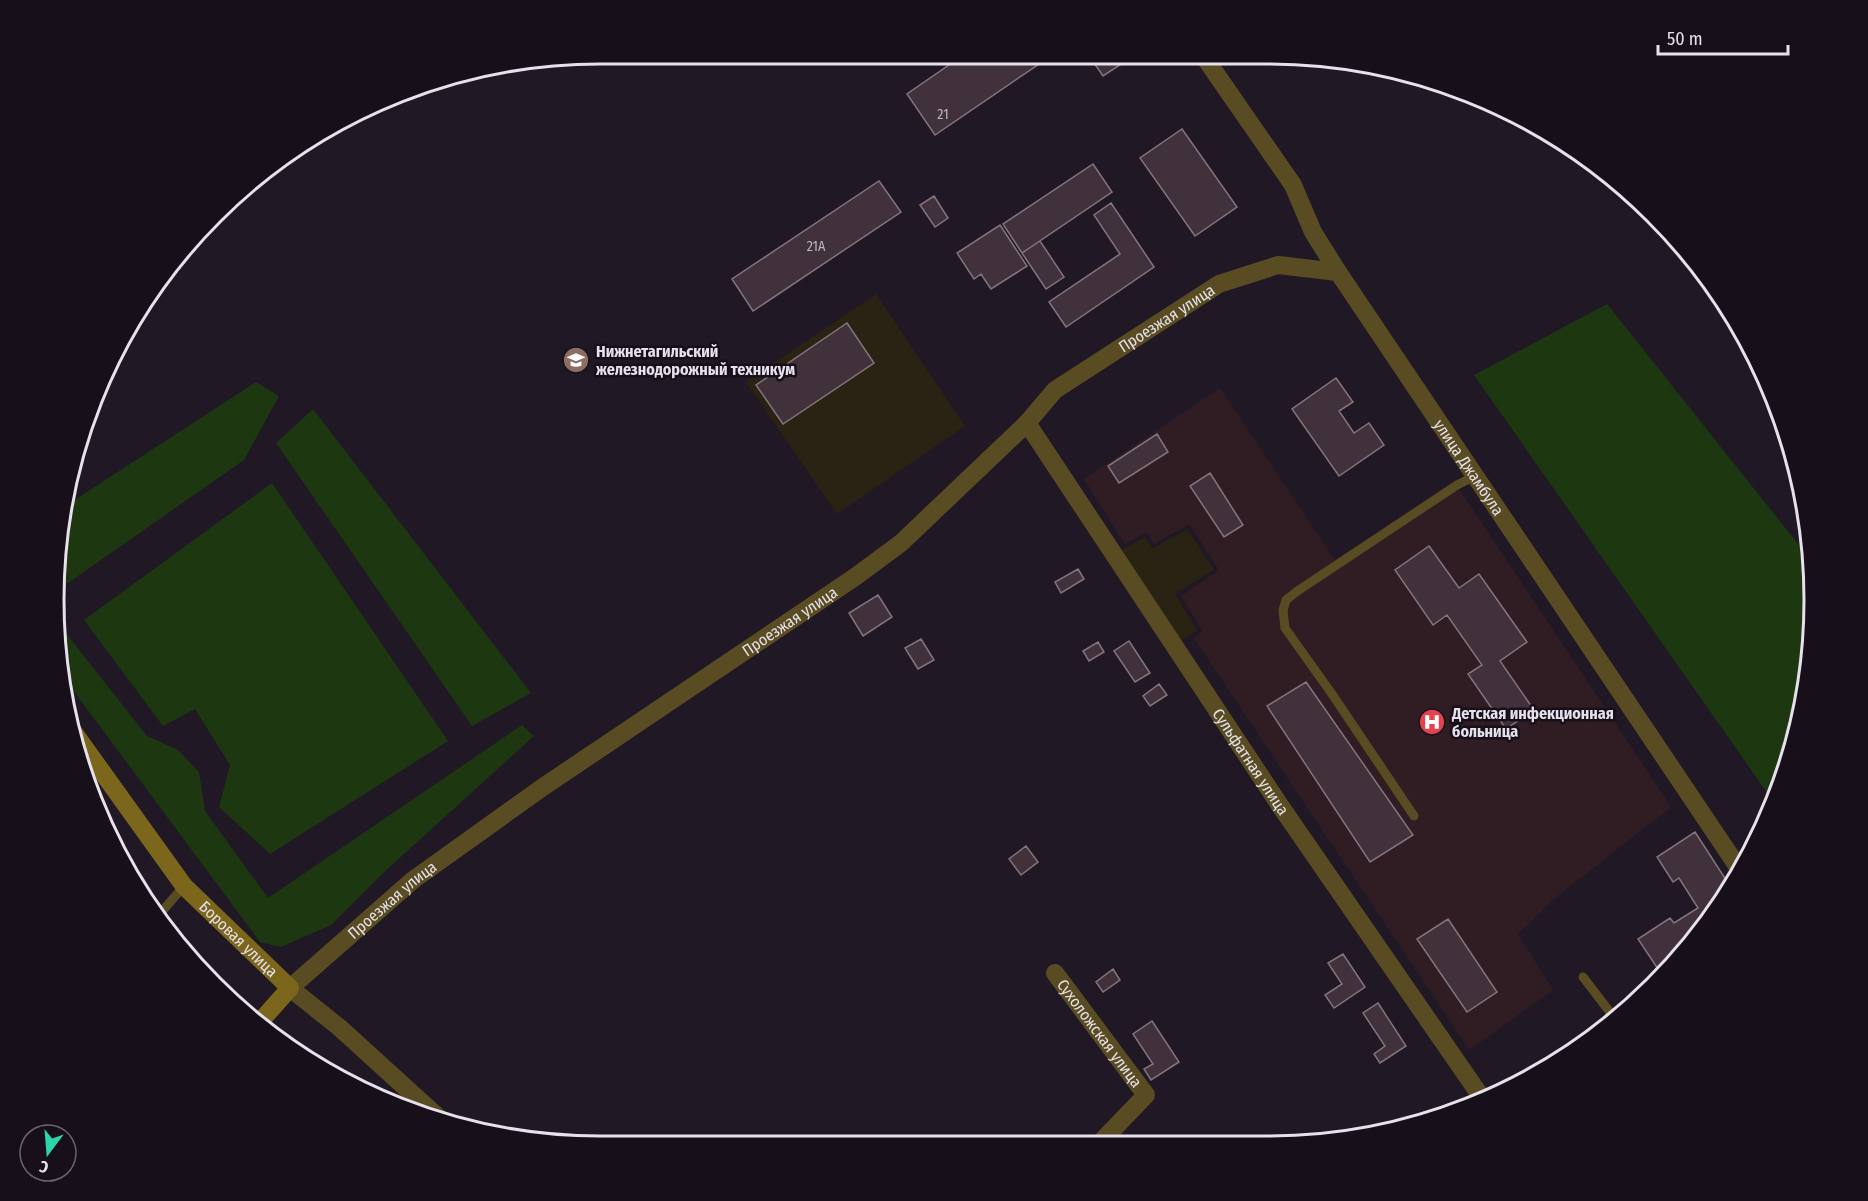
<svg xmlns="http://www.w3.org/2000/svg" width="1868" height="1201" font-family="'Fira Sans Condensed',sans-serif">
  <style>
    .industrial { fill: #2a2212 }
    .medical { fill: #2f1d23 }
    .green { fill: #1d3711 }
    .building { fill: #40313a; stroke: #85747e; stroke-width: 1.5 }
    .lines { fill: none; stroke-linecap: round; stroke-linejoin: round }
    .lane { stroke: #594c22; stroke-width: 9 }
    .street { stroke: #594c22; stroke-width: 18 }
    .secondary { stroke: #7b661c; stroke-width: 18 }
    .labels { text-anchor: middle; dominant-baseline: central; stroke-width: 5; stroke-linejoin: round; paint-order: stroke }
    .number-label { font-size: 14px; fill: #bcb5be }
    .street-label { font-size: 16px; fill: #e6e1ea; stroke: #17101b }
    .poi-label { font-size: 16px; font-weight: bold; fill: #e6e1ea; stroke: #17101b; text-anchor: start }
    .rim { fill: none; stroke: #e6e1ea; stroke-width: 3 }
  </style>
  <rect width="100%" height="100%" fill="#201925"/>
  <path class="industrial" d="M876,294l89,132 -128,88 -91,-132z
    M1187,529l27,41 -39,24 22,36 -16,10 -60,-90 24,-13 7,12z"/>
  <path class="medical" d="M1220,388l115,172 120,-77 216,324 -116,91 -37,36 35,56 -84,60 -275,-412 9,-7 -22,-35 38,-26 -30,-46 -35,20 -7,-12 -22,12 -41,-65z"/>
  <path class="green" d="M1607,304l203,255 3,78 -18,105 -22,59 -299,-426z
    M256,382l23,14 -35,64 -186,130 -3,-25 12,-60z
    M313,409l218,284 -59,33 -196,-283z
    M272,483l176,258 -178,113 -51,-47 11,-42 -35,-56 -32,17 -79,-106z
    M65,632l82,104 31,14 21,22 6,39 63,87 254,-173 12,11 -151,137 -52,52 -50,22 -21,-5 -193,-260 -5,-48z"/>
  <path class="building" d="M962,56l71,1 6,7 -104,71 -28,-41z
    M1090,57h38l1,2 -26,17z
    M1182,129l55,78 -42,29 -55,-78z
    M1093,164l19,28 -90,61 -19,-29z
    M879,181l22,31 -148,99 -21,-32z
    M934,196l14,22 -13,9 -15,-22z
    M1111,203l43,64 -88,60 -17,-25 71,-48 -26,-39z
    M1000,225l27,41 -36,23 -10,-15 -7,5 -17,-26z
    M1040,241l24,36 -18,12 -24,-36z
    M847,323l27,40 -91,61 -27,-39z
    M1336,378l17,24 -14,9 15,22 15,-10 15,22 -45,31 -47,-67z
    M1157,434l11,18 -49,31 -11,-17z
    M1210,473l33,52 -19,12 -34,-51z
    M1429,546l30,42 20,-14 48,68 -27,19 34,49 -28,19 -38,-55 14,-9 -35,-50 -14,10 -38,-55z
    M1078,569l6,10 -23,14 -6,-11z
    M878,595l14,22 -29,19 -14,-23z
    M921,639l13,21 -16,9 -13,-21z
    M1129,641l21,32 -15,9 -21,-31z
    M1098,642l6,10 -15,9 -6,-10z
    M1306,682l107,153 -43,27 -103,-156z
    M1159,684l8,11 -17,11 -7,-10z
    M1695,832l35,54 -29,47 -39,42 -24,-36 32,-21 4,5 24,-15 -19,-30 -6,4 -16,-25z
    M1026,846l12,16 -17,13 -12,-16z
    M1448,919l49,73 -30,20 -50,-73z
    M1343,954l22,33 -31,21 -9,-13 17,-11 -14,-21z
    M1113,969l7,11 -17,12 -7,-10z
    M1378,1003l28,43 -26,17 -6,-9 11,-8 -22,-33z
    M1152,1021l27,41 -28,18 -7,-11 9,-5 -20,-30z"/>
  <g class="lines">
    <path class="lane" d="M1414,816l-82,-122 -47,-66 -2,-18 3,-10 10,-8 161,-107 18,-9
      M158,916l26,-30
      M1583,977l33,43"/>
    <g class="street">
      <path id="s1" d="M1205,58l88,127 20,47 25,40 402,598"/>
      <path id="s2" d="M1027,423l252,381 203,294"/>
      <path id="s3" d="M1055,973l91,122 -48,50"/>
      <path id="s4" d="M440,1119l-100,-91 -50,-40 123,-108 130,-93 312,-210 46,-34 126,-120 28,-33 164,-106 59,-19 60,7"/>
    </g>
    <path class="secondary" id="s5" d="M72,730l112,156 106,102 -32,36"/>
  </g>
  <defs>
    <g id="university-disc" transform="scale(1.35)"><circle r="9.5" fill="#8d6e63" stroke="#17101b"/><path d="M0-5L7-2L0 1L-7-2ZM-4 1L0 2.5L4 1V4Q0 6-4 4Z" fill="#fff"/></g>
    <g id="hospital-disc" transform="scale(1.35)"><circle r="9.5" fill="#e0444e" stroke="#17101b"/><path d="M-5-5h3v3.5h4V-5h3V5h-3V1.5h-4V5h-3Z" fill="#fff"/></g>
  </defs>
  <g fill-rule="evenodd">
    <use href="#university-disc" x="576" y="360"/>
    <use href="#hospital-disc" x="1432" y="722"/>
  </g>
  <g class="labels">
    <g class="number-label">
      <text x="943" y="114">21</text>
      <text x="816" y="246">21А</text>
    </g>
    <g class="street-label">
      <text stroke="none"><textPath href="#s4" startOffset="1306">Проезжая улица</textPath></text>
      <text stroke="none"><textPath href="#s1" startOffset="488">улица Джамбула</textPath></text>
      <text stroke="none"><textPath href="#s4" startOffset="820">Проезжая улица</textPath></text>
      <text stroke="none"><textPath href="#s2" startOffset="406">Сульфатная улица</textPath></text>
      <text stroke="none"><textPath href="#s4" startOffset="334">Проезжая улица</textPath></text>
      <text stroke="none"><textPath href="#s5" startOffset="268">Боровая улица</textPath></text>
      <text stroke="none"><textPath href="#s3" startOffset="75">Сухоложская улица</textPath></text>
    </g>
    <g class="poi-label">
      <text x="596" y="351">Нижнетагильский<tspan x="596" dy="18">железнодорожный техникум</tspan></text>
      <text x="1452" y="713">Детская инфекционная<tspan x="1452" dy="18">больница</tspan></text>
    </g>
  </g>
  <path d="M0 0H1868V1201H0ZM600 64H1268A536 536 0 0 1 1804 600V600A536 536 0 0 1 1268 1136H600A536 536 0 0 1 64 600V600A536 536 0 0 1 600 64Z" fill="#17101b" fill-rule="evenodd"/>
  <path class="rim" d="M600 64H1268A536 536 0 0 1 1804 600V600A536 536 0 0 1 1268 1136H600A536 536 0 0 1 64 600V600A536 536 0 0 1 600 64Z"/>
  <g transform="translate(48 1153) rotate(196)"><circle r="28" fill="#17101b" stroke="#6a646e" stroke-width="1.5"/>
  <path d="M0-4.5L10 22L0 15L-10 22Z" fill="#2dd4ab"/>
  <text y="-9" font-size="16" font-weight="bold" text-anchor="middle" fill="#e6e1ea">С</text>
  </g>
  <path d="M1658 45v9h130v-9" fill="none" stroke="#e6e1ea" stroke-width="3"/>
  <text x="1667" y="45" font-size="18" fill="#e6e1ea" stroke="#17101b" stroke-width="4.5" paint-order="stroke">50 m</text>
</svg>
